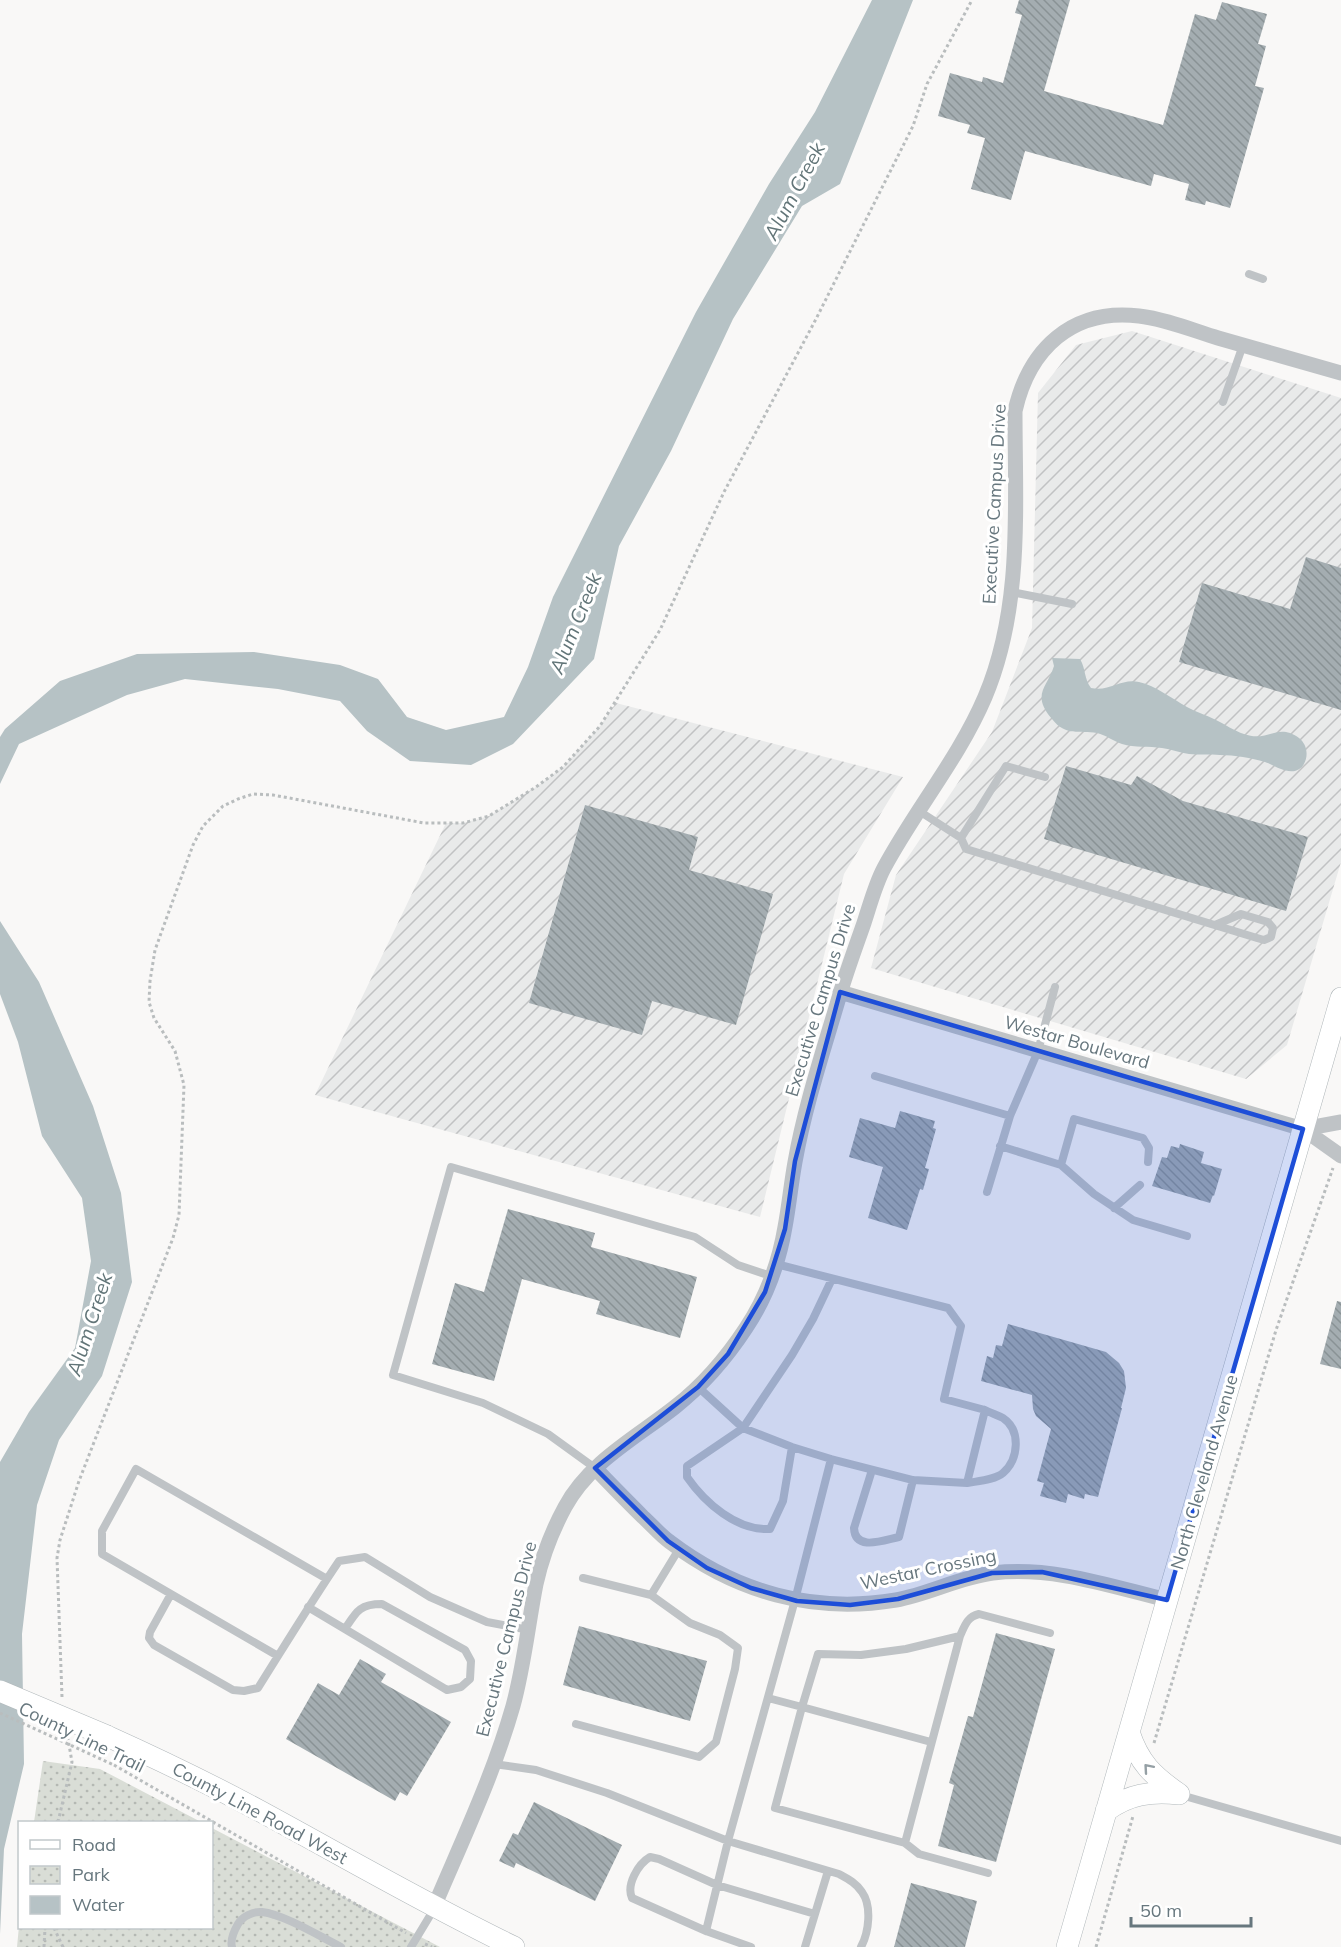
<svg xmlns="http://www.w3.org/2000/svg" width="1341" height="1947" font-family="Mulish,sans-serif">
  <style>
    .industrial { fill: url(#industrial-furrows) }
    .park { fill: url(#park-dots) }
    .water { fill: #b6c2c5 }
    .building { fill: url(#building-back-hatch) }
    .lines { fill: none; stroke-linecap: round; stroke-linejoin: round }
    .secondary-casing { stroke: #b1b8bb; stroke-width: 22 }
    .path { stroke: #b9bdbe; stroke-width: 3; stroke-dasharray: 3 3; stroke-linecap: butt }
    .service { stroke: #bfc3c6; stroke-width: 8 }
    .minor { stroke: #bfc3c6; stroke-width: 15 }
    .secondary { stroke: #fff; stroke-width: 21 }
    .secondary-bridge-casing { stroke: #b1b8bb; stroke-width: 22; stroke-linecap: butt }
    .path-bridge { stroke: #b9bdbe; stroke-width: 3; stroke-dasharray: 3 3; stroke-linecap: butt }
    .secondary-bridge { stroke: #fff; stroke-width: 21 }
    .oneway { stroke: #95a0a5 }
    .marked { fill: #1d4ed8; fill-opacity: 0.2; stroke: #1d4ed8; stroke-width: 4.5; stroke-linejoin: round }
    .labels { text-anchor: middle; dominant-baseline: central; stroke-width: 6; stroke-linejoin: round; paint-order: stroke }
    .street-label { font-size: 18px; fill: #67777e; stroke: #fff }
    .water-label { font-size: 20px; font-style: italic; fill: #627578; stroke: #fff }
  </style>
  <defs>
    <pattern id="industrial-furrows" width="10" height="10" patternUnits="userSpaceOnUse" patternTransform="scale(1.5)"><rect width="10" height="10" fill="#e9eaea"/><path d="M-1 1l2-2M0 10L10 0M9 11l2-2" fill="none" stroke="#c1c2c3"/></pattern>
    <pattern id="park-dots" width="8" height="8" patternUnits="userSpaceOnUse" patternTransform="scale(1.5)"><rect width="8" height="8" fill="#d9ddd6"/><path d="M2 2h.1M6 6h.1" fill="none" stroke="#b4b8b3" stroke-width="1.8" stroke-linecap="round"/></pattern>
    <pattern id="building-back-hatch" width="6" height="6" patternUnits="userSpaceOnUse" patternTransform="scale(1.5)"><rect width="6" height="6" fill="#a4adb1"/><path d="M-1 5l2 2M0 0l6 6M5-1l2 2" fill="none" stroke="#899295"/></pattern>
  </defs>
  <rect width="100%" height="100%" fill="#f9f8f7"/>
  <path class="industrial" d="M1132,331l209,67v464l-54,183 -41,34 -375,-111 25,-93 96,-143 40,-104 6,-235 38,-48z
    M616,703l287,74 -59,97 -84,343 -445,-122 131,-272h17l26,-7 47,-29 27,-20 37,-41z"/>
  <path class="park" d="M43,1761l57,8 101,53h-167z
    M212,1828l228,119h-423l2,-21 193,2z"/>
  <path class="water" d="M872,0h41l-73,184 -38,22 -69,113 -62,132 -52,95 -25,113 -81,85 -42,21 -61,-4 -43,-30 -27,-30 -62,-12 -93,-10 -58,16 -108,49 -19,40v-47l5,-8 55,-48 77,-27 117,-2 86,13 38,14 29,38 39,13 58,-13 24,-50 25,-70 143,-285 73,-128 46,-72z
    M1052,658l28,1c6,10 4,20 11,29 19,4 30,-10 48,-6 17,4 32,16 48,25 9,5 19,8 29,13 9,4 18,11 28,14 24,9 33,-12 55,4 9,7 10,20 3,29 -1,1 -6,4 -7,4 -11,2 -21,-6 -30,-9 -14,-4 -30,-7 -45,-7 -10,-1 -21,0 -31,-1 -9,-1 -18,-5 -27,-6 -13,-2 -27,0 -40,-4 -9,-3 -16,-9 -25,-11 -18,-3 -31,4 -45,-14 -21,-25 -5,-31 2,-53z
    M0,921l39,61 54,124 28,87 11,89 -30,94 -43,64 -22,65 -15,129 2,130 -20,85 -4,85v-472l29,-50 46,-64 16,-87 -9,-63 -40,-62 -24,-94 -18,-48z"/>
  <path class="building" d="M1019,0h51l-26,91 119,34 32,-111 21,6 6,-18 45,12 -9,30 8,2 -11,40 9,2 -34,120 -24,-7 -1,4 -20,-5 4,-16 -35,-10 -3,12 -126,-35 -14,49 -40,-11 14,-51 -18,-5 3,-8 -32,-9 12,-43 32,9 1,-5 20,6 19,-68 -7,-2z
    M1306,557l35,11v142l-162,-48 23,-79 88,26z
    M1066,766l65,19 6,-9 46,25 125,36 -22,74 -242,-72z
    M585,805l113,32 -9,33 84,24 -37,131 -84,-24 -10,34 -113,-32z
    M900,1111l35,10 -2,7 3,1 -11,39 4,1 -6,21 -3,-1 -13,41 -39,-12 15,-51 -34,-10 11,-39 35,10z
    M1180,1144l24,8 -3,11 21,6 -8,27 -1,-1 -3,8 -58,-17 10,-29 5,1 4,-12 8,2z
    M508,1209l87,24 -4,14 106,30 -17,61 -84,-24 4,-13 -78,-22 -28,102 -62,-17 23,-81 29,9z
    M1337,1301l4,1v67l-21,-5z
    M1008,1324l98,28 13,11 5,8 2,17 -5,20h1l-24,89 -13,-3 -1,5 -16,-5 -2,9 -26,-7 4,-13 -7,-2 14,-52 -15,-13 -3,-7 -1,-14 -51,-14 6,-25 6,2 3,-13 6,1z
    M579,1626l128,35 -17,60 -127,-36z
    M996,1633l59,16 -59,213 -58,-16 16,-61 -5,-2 19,-67 5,1z
    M360,1659l26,15 -5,8 70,40 -44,74 -7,-4 -5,9 -109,-62 32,-56 21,12z
    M534,1802l88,43 -27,56 -79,-38 -2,5 -15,-7 14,-28 5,2z
    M911,1883l66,18 -12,46h-71z"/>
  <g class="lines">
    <g class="secondary-casing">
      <path id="secondary" d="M1129,1732c10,31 24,44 50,62
        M107,1736c51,23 101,47 151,74 85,46 169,95 256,137
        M1106,1811c23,-17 45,-20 73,-17
        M1067,1947l274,-949"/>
    </g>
    <path class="path" d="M62,1697l-5,-139 3,-18 19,-59 94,-243 6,-23 5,-130 -9,-34 -21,-33 -5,-16 1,-21 5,-31 38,-105 10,-19 20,-20 15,-7 15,-5 20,1 151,28h39l26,-7 47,-29 27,-20 37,-41 60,-96 64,-138 92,-173 97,-193 14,-42 45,-84
      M1154,1743l122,-413 57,-162
      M114,1765l292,168
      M58,1822l14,-60 -4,-23
      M54,1928l9,19
      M425,1944l7,3
      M44,1947l1,-19
      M1096,1947l37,-131"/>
    <path class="service" d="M1249,274l14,5
      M1223,402l20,-57
      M1012,592l60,12
      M919,811l42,27 5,11 291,89 7,2 7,-3 2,-9 -5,-6 -27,-8 -26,11
      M961,838l45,-72 39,11
      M875,1076l135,40
      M1000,1146l61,19 33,29 39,26 54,16
      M1061,1165l13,-46 69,19 6,10 -1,14
      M987,1192l23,-76 28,-65 17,-64
      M1114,1208l26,-23
      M698,1387l45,41 49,19 39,12
      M792,1447l-9,54 -13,28c-33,2 -65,-26 -83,-52v-11l56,-38 49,-73 21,-36 19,-40
      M595,1468l-47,-34 -65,-31 -90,-28 58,-208 244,70 43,28 33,11
      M872,1470l-18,58c1,24 30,12 45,9l14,-57
      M967,1483c11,-2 28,-3 36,-10 16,-14 18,-43 0,-55 -6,-3 -12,-5 -18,-8
      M583,1578l68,17
      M327,1579l-191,-110 -34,62v23l176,102c20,-32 40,-64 61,-95l26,-4 65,40 57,25 42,8
      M171,1594l-21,38 -1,6 5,7 79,45 11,1 14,-3 20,-32
      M308,1607l139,83 14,-3 9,-8 1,-18 -6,-11 -83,-46c-23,0 -26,8 -37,25
      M960,1636c5,-11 7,-19 19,-22l71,19
      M768,1698l34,9 -27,101 130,35 55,-207 -54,13 -45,6 -43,-1 -16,53 129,35
      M576,1724l123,33 17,-15 19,-73 3,-21 -18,-13 -30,-12 -39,-28 28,-46
      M494,1764l42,6 71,23 121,48 67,-241 36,-141 82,21 54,3 18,-73 -41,-11 17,-73 -13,-18 -172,-44
      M1181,1795l160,46
      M905,1843l14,11 69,19
      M706,1931l-74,-33c-6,-13 6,-34 18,-41l9,2 58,26 98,29
      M232,1947c-2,-7 2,-16 6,-23 4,-7 15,-13 24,-12 21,2 59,25 79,35
      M411,1947l23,-38
      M751,1947l-45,-16 22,-90 111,33c9,5 17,9 23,18 10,14 7,40 -1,55
      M805,1947l23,-76"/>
    <path class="minor" d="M840,992l463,137 38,27
      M1303,1129l38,-7
      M595,1468c16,17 32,33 48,49 9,8 17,18 27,25 66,50 143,72 226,58 33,-6 64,-23 97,-27 59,-7 117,13 174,27
      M434,1907c28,-66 59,-131 79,-201 11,-40 15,-81 23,-122 6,-27 16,-53 29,-77 24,-45 72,-70 110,-100 28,-22 52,-50 71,-79 20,-30 33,-66 39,-101 4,-21 6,-43 10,-65 10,-57 29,-113 45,-168 7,-24 16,-48 24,-71 6,-18 11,-38 20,-55 31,-58 75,-110 101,-171 38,-90 30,-190 30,-286 14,-62 57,-103 124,-95 26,3 53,14 79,22 41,12 82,23 123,35"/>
    <use href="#secondary" class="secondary"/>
    <g class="secondary-bridge-casing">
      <path id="secondary-bridge" d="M0,1691l107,45"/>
    </g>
    <path class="path-bridge" d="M0,1713l114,52"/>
    <use href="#secondary-bridge" class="secondary-bridge"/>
  </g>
  <defs><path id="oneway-chevron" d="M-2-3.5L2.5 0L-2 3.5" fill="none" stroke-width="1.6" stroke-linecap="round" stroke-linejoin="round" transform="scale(1.5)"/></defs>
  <use class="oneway" href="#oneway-chevron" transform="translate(1148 1768) rotate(-131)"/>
  <path class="marked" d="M840,992l463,137 -136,471 -125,-28 -50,1 -94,26 -48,6 -53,-4 -46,-13 -44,-20 -39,-27 -73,-73 103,-81 30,-33 37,-62 20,-63 10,-68z"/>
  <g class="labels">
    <g class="street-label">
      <text transform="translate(994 504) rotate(-87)">Executive Campus Drive</text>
      <text transform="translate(820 1000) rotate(-73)">Executive Campus Drive</text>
      <text transform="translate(1077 1042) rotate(16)">Westar Boulevard</text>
      <text transform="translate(1204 1472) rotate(-74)">North Cleveland Avenue</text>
      <text transform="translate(928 1569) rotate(-12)">Westar Crossing</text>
      <text transform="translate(506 1639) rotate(-76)">Executive Campus Drive</text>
      <text transform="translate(82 1737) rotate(26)">County Line Trail</text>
      <text transform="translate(260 1813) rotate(28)">County Line Road West</text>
    </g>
    <g class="water-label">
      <text transform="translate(794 191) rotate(-62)">Alum Creek</text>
      <text transform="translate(575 623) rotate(-68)">Alum Creek</text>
      <text transform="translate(89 1324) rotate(-72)">Alum Creek</text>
    </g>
  </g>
  <rect x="18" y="1821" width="195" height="108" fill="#ffffff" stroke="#c2c9cb" stroke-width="1.5"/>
  <rect x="30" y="1840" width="30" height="9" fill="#ffffff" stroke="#c2c9cb" stroke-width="1.5"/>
  <text x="72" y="1851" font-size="18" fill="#67777e">Road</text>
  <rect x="30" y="1866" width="30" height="18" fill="url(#park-dots)" stroke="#c2c9cb" stroke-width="1.5"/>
  <text x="72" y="1881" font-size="18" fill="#67777e">Park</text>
  <rect x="30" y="1896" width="30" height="18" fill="#b6c2c5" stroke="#c2c9cb" stroke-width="1.5"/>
  <text x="72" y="1911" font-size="18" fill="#67777e">Water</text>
  <path d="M1131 1917v9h120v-9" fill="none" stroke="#67777e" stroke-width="3"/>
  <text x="1140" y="1917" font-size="18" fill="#67777e" stroke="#ffffff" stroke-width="4.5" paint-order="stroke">50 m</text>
</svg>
